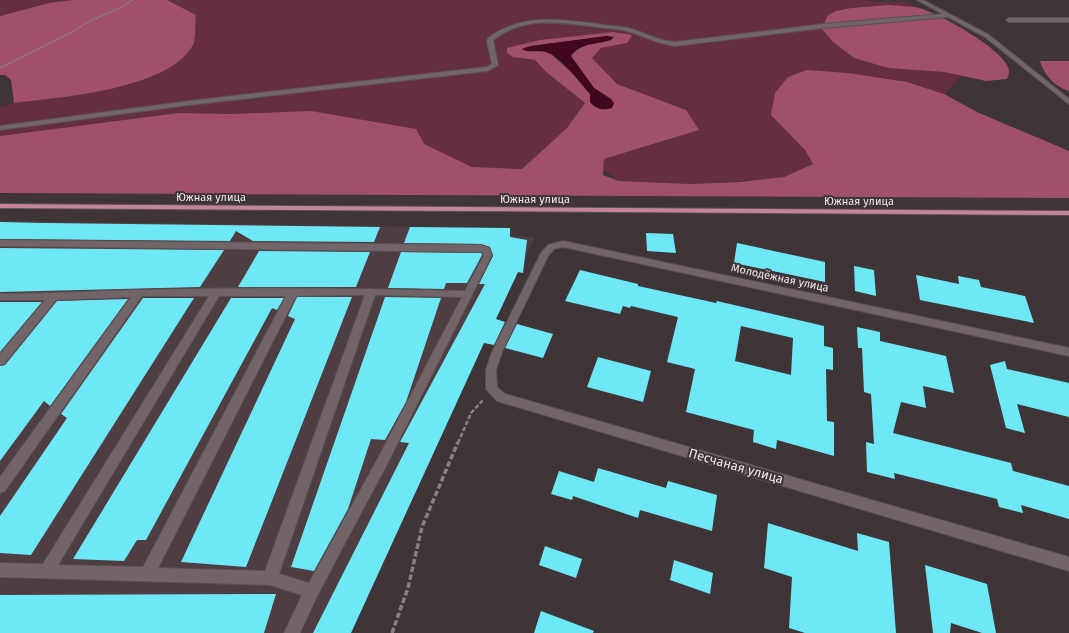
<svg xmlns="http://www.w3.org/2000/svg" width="1069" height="633" font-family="'Fira Sans',sans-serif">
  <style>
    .built { fill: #4e3d41 }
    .green { fill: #662f41 }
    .forest { fill: #a0506a; fill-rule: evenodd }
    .water { fill: #40071f }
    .building { fill: #6ee8f7; fill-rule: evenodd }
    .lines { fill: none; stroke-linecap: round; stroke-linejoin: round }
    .minor-casing { stroke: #5a5053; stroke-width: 2 }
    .major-casing { stroke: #5a5053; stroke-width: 2 }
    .path-far2 { stroke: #8a8082; stroke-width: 1.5; stroke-dasharray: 2 1; stroke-linecap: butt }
    .path-far1 { stroke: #8a8082; stroke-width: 2.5; stroke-dasharray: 4.5 2; stroke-linecap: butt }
    .path { stroke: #8a8082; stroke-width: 3.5; stroke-dasharray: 5.5 2.5; stroke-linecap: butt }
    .minor { fill: #726568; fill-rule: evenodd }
    .major { fill: #c38598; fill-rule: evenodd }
    .labels { text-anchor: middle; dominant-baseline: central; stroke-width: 4; stroke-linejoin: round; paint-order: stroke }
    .street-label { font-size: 11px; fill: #efe7e9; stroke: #3f3436 }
    .near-street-label { font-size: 13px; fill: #efe7e9; stroke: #3f3436 }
  </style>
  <rect width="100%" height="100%" fill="#3f3436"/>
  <path class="built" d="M0,221l511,7 1,8 23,1 -54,112 -130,284h-351z"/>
  <path class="green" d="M0,0h73l-24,3 -49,13z
    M167,0h693l19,2h27l13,6c-30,-2 -63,-6 -91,7l5,27 21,16 34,10 56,4 18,4 -18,18 -37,-12 -136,33 34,35 8,14 -29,13 -35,4 -59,3 -71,-3 -16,-12 1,-10 74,-22 8,-27 -69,-26 -26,-26 10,-10 25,-5 -13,-11 -106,16 6,9 22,3 10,11 40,32 -18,25 -45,41 -50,-2 -48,-23 -191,-30 -55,-1 -178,23v-29l14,-4 63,-8 56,-11 22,-8 41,-61z"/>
  <path class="forest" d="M73,0h94l29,15c-1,7 0,25 -3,30 -25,45 -132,52 -179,58l-3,-23 -6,-5h-5v-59l49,-13z
    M888,5c10,1 22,1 31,3 19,5 87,42 90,62 0,3 -1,7 -2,9l-21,2 -42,-9 -56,-4 -34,-10 -21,-16 -11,-13 6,-14 8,-4 15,-3z
    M613,32l19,3 -5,8 -26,5 -9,10 25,26 69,26 13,20 -95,29 -1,16 16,6 71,3 50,-2 44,-5 29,-13 -8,-14 -34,-35 4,-22 13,-16 19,-7 41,3 59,9 37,12 33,18 92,39v47l-1069,-5v-57l178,-23 55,1 78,-3 105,18 8,15 48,23 50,2 45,-41 18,-25 -40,-32 -10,-11 -22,-3 -6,-4v-5l33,-8zM607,36l5,4c-13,2 -33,4 -41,16l23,32 17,11 -21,-5 -19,-22 -19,-17 -7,-3 -23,-3 9,-3z
    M1040,61h29v30c-14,-4 -25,-16 -29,-30z"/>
  <path class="water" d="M607,36l7,1c-8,9 -33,3 -43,19l23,32 17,11 3,4 -2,5c-10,3 -16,1 -22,-6v-8c-11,-13 -28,-36 -43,-42 -8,-3 -18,2 -25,-3l9,-3z"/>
  <path class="building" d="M0,222l44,1 336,4 -6,15 -121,-1 -17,-10 -6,10 -230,-2z
    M410,227l100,1v9l17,3 -4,33 -5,-1 -22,47 9,3 -11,23 -10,-2 -133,290h-38l96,-190 -9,-1 85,-158h-6l14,-28 -3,-9 -9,-3 -77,-1z
    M646,233l27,1 3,19 -29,-2z
    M737,243l88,19v20l-91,-19z
    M0,248l224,2 -24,37 -200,5z
    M259,251l111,1 -14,35h-118z
    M401,252l80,1 1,2 -15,28h-21l-2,6 -56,-1z
    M854,266l20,4 2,26 -21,-5z
    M580,270l58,14v2l78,17 1,-2 107,25v20l9,2v22l-7,-1 1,52 7,1v34l-57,-16 -1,9 -23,-7 1,-12 -68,-18 9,-43 -28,-7 11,-45 -47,-11 -1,2 -7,-2 -3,8 -55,-13zM741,326l52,12 -2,37 -56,-14z
    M916,275l43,9 -1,-8 21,4 2,7 44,9 9,27 -114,-23z
    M297,297h55l-106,270 -65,-5 114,-243 -7,-3z
    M385,297l56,1 -35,104 -21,38 -14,-1 -23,70 -34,62 -23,-4z
    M143,298h51l-163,257 -31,-2v-37l67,-98 -6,-4z
    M231,298h53l-7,12 -5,-2 -126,232h-9l-13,21 -51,-2z
    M128,299l-78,107 -6,-5 -44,60v-95l5,-1 52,-64z
    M0,302h42l-42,50z
    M517,324l36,10 -10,24 -38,-10z
    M857,327l23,5v9l66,15 8,37 -31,-7 3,22 -25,-6 -8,31 118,30 2,8 56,15v33l-48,-14 2,8 -24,-6 -2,-8 -103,-26 1,6 -28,-7 -1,-30 8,2 -3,-50 -7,-2 -2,-44h-4z
    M598,357l53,14 -8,31 -56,-15z
    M1005,361l2,8 62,14v34l-52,-13 8,29 -19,-5 -16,-63z
    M598,468l68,20 2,-7 49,14 -5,36 -72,-21 -2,8 -65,-22 -1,4 -21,-6 8,-23 35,11z
    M768,523l90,28 -1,-18 32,9 7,91h-91l-16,-5 3,-51 -28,-9z
    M545,546l37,13 -6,19 -37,-13z
    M674,560l39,13 -3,21 -40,-14z
    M925,565l62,19 9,49h-14l-31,-10 -1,10h-17z
    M276,594l-12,39h-264v-38z
    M541,611l53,20 -1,2h-59z"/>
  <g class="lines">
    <g class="minor-casing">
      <path id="minor" d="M917,0h6l66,35 80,64v5l-84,-67 -37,-20 -125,11 -148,18c-18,-2 -32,-11 -49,-15 -9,-3 -19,-2 -28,-4 -38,-4 -72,-12 -105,13l5,25 -10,6 -299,34 -189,25v-4l189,-25 298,-34 5,-3 -5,-22 1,-4c35,-25 70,-19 110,-14 10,2 20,2 30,4 16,4 30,13 47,14l148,-18 120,-10z
        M1069,18v4h-60l-3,-2 3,-2z
        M0,240l481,5 8,3 3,7 -107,213 -68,128 -17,37h-16l18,-38 -32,-10 -270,-8v-14l43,1 166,-268h-67l-137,195 -5,2v-16l131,-180 -75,3 -52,64 -4,1v-11l45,-54h-45v-6c46,0 92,-3 139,-4 108,-3 217,-2 326,1l19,-36 -2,-3 -482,-6zM365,295l-100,276 -107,-3 138,-272zM375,295l87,2 -85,163 -68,123 -30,-9zM219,296h67l-143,271 -85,-2z
        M563,241l506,107v8l-506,-109 -9,2 -6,7 -46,96 -6,18 1,17 8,7 564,163v14l-572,-170 -11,-12v-19l6,-18 49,-99 7,-8z"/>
    </g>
    <g class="major-casing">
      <path id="major" d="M0,204l1069,7v4l-1069,-7z"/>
    </g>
    <path class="path-far2" d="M0,68l70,-35 20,-12 32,-14 10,-7"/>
    <path class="path-far1" d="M458,443l13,-30 12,-13"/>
    <path class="path" d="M392,633l16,-45 14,-61 36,-85"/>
    <use href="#minor" class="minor"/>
    <use href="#major" class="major"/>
  </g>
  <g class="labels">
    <g class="street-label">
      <text x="211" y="197">Южная улица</text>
      <text x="535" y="199">Южная улица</text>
      <text x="859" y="201">Южная улица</text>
      <text transform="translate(780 278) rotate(12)">Молодёжная улица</text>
    </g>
    <g class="near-street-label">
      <text transform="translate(736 466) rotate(16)">Песчаная улица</text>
    </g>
  </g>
</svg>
